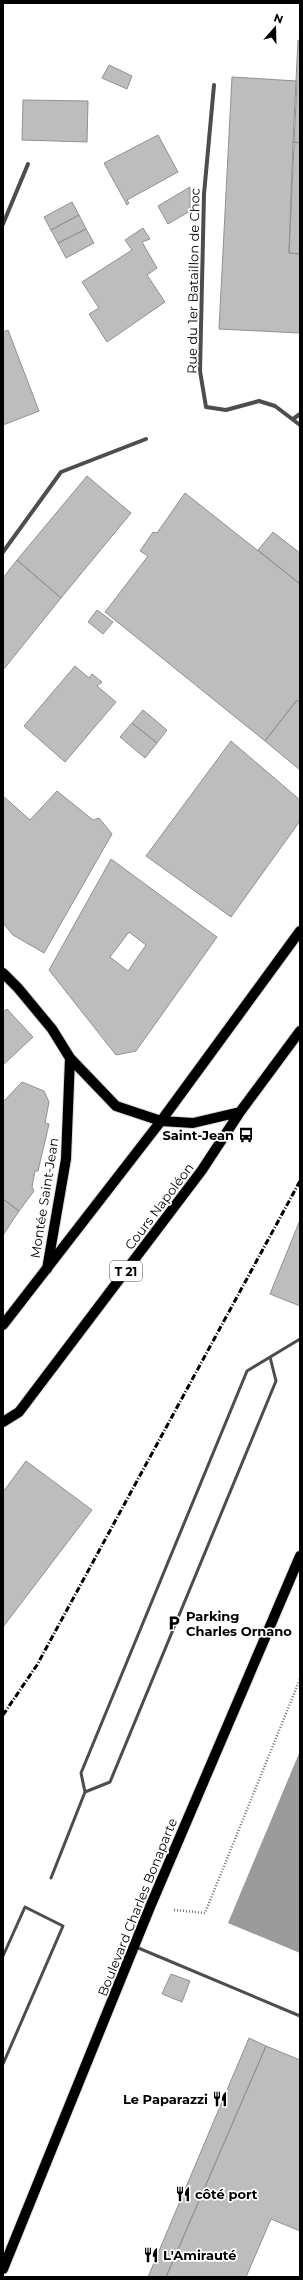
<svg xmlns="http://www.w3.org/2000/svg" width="303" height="2280" font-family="Montserrat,sans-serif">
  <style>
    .water { fill: #9b9b9b }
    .building { fill: #bdbdbd; stroke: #919191; fill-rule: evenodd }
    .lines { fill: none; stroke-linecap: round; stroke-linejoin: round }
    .primary-casing { stroke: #dbdbdb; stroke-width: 12 }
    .path { stroke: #6f6f6f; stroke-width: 2.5; stroke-dasharray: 1 2; stroke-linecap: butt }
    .lane { stroke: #4d4d4d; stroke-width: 3 }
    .street { stroke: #4d4d4d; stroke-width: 4 }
    .primary { stroke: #000; stroke-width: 10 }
    .rail { stroke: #000; stroke-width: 3; stroke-dasharray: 6 2 1 2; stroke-linecap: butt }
    .labels { text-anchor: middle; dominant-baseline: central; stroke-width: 3.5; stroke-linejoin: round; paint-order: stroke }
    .shield { fill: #fff; stroke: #4c4c4c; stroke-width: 1 }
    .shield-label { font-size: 12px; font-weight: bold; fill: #000 }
    .street-label { font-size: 13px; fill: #000; stroke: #fff }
    .poi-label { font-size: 13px; font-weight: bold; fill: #000; stroke: #fff; text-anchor: start }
  </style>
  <rect width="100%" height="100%" fill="#fff"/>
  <path class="water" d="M300,1751v202l-72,-30z"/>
  <path class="building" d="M298,40l2,1v102l-7,-1z
    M109,65l23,11 -5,13 -25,-11z
    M232,77l65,4 -8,172 11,1v79l-81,-4z
    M23,100l65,1 -1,41 -65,-2z
    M158,135l20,37 -51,28 2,3 -2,2 -23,-42z
    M293,142l7,1v111l-11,-1z
    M190,187v24l-22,13 -10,-18z
    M72,202l7,13 -28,15 -7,-13z
    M79,215l7,14 -28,14 -7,-13z
    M143,228l7,11 -8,3 15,26 -10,7 18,27 -58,40 -18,-28 10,-6 -17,-26 50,-32 -7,-10z
    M86,229l8,14 -28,15 -8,-15z
    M8,330l31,81 -36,14v-93z
    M87,476l44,37 -70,85 -44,-38z
    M185,493l115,91v119l-3,-3 -32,41 -160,-129 43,-56 -8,-5 13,-19 4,1z
    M273,532l27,21v31l-42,-34z
    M17,560l44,38 -58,72v-92z
    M97,610l16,12 -10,12 -15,-12z
    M75,666l14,12 3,-4 10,8 -5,4 19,16 -51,60 -41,-36z
    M297,700l3,3v67l-35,-29z
    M143,710l24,20 -10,13 -25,-20z
    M132,723l25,20 -12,15 -25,-21z
    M231,741l69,59v21l-69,96 -85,-61z
    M57,791l36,29 6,-2 13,16 -68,119 -31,-18 -10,-12v-127l27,24z
    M111,859l106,78 -81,114 -20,4 -67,-85zM129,932l17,13 -18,26 -18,-14z
    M7,1009l26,28 -30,28v-53z
    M22,1082l22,9 5,11 -4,21 4,1 -11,47h-3l-3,16 2,4 -15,20 -16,-12v-97z
    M3,1199l16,12 -16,24z
    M300,1220v86l-30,-12z
    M26,1461l66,49 -89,117v-135z
    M171,1974l19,7 -8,21 -20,-8z
    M249,2038l17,8 -100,231h-18z
    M266,2046l34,14v171l-29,-12 -25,58h-80z"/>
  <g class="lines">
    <g class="primary-casing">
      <path id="primary" d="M3,973l15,15 34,41 18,29 46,48 45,15 32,2 47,-11
        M47,1269l19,-110 4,-101
        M3,1325l158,-204 139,-190
        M3,1422l16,-10 183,-242 38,-58 60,-81
        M3,2269l147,-362 150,-351"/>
    </g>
    <path class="path" d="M174,1910l31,3 95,-234"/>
    <path class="lane" d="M270,1357l6,24 -166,401 -25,10 -4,-19 166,-402 53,-32
      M51,1878l34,-86
      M136,1947l164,69
      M3,1956l22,-49 38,19 -60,138"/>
    <path class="street" d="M214,85l-10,109 -4,177 6,36 20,3 33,-9 16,5 25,19
      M3,224l25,-60
      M293,419l7,-5
      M3,552l58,-80 85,-33"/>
    <use href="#primary" class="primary"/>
    <path class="rail" d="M3,1715l34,-50 263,-484"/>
  </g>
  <defs>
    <g id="bus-bare" transform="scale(1.2)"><path d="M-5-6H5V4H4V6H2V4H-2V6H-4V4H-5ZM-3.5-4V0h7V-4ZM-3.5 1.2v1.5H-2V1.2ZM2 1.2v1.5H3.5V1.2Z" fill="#000" stroke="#fff" stroke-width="2.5" paint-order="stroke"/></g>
    <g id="parking-bare" transform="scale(1.2)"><path d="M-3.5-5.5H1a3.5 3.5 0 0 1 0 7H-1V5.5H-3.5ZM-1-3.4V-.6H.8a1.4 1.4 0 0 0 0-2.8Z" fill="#000" stroke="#fff" stroke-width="2.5" paint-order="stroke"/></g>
    <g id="restaurant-bare" transform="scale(1.2)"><path d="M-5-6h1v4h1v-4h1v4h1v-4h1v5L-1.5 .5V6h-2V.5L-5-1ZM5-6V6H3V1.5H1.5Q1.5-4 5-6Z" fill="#000" stroke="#fff" stroke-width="2.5" paint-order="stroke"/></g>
  </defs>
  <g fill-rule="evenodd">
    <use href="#bus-bare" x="246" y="1135"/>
    <use href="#parking-bare" x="174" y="1623"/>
    <use href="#restaurant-bare" x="220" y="2099"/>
    <use href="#restaurant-bare" x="183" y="2194"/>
    <use href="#restaurant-bare" x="151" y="2255"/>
  </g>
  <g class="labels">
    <rect class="shield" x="110" y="1261" width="32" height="20" rx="3"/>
    <g class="shield-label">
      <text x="126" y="1271">T 21</text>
    </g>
    <g class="street-label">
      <text transform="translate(193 281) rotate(-89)">Rue du 1er Bataillon de Choc</text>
      <text transform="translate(44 1198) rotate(-81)">Montée Saint-Jean</text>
      <text transform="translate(159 1206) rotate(-53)">Cours Napoléon</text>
      <text transform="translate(137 1907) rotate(-68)">Boulevard Charles Bonaparte</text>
    </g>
    <g class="poi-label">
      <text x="234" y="1135" text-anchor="end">Saint-Jean</text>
      <text x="186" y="1616">Parking<tspan x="186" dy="15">Charles Ornano</tspan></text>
      <text x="208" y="2099" text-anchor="end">Le Paparazzi</text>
      <text x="195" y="2194">côté port</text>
      <text x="163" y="2255">L'Amirauté</text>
    </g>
  </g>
  <rect width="303" height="2280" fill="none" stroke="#000000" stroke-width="8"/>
  <g transform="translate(275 28) rotate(20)" stroke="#ffffff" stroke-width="3" paint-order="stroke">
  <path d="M0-3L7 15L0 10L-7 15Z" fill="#000000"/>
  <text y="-6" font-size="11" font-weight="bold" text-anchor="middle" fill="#000000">N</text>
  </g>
</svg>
